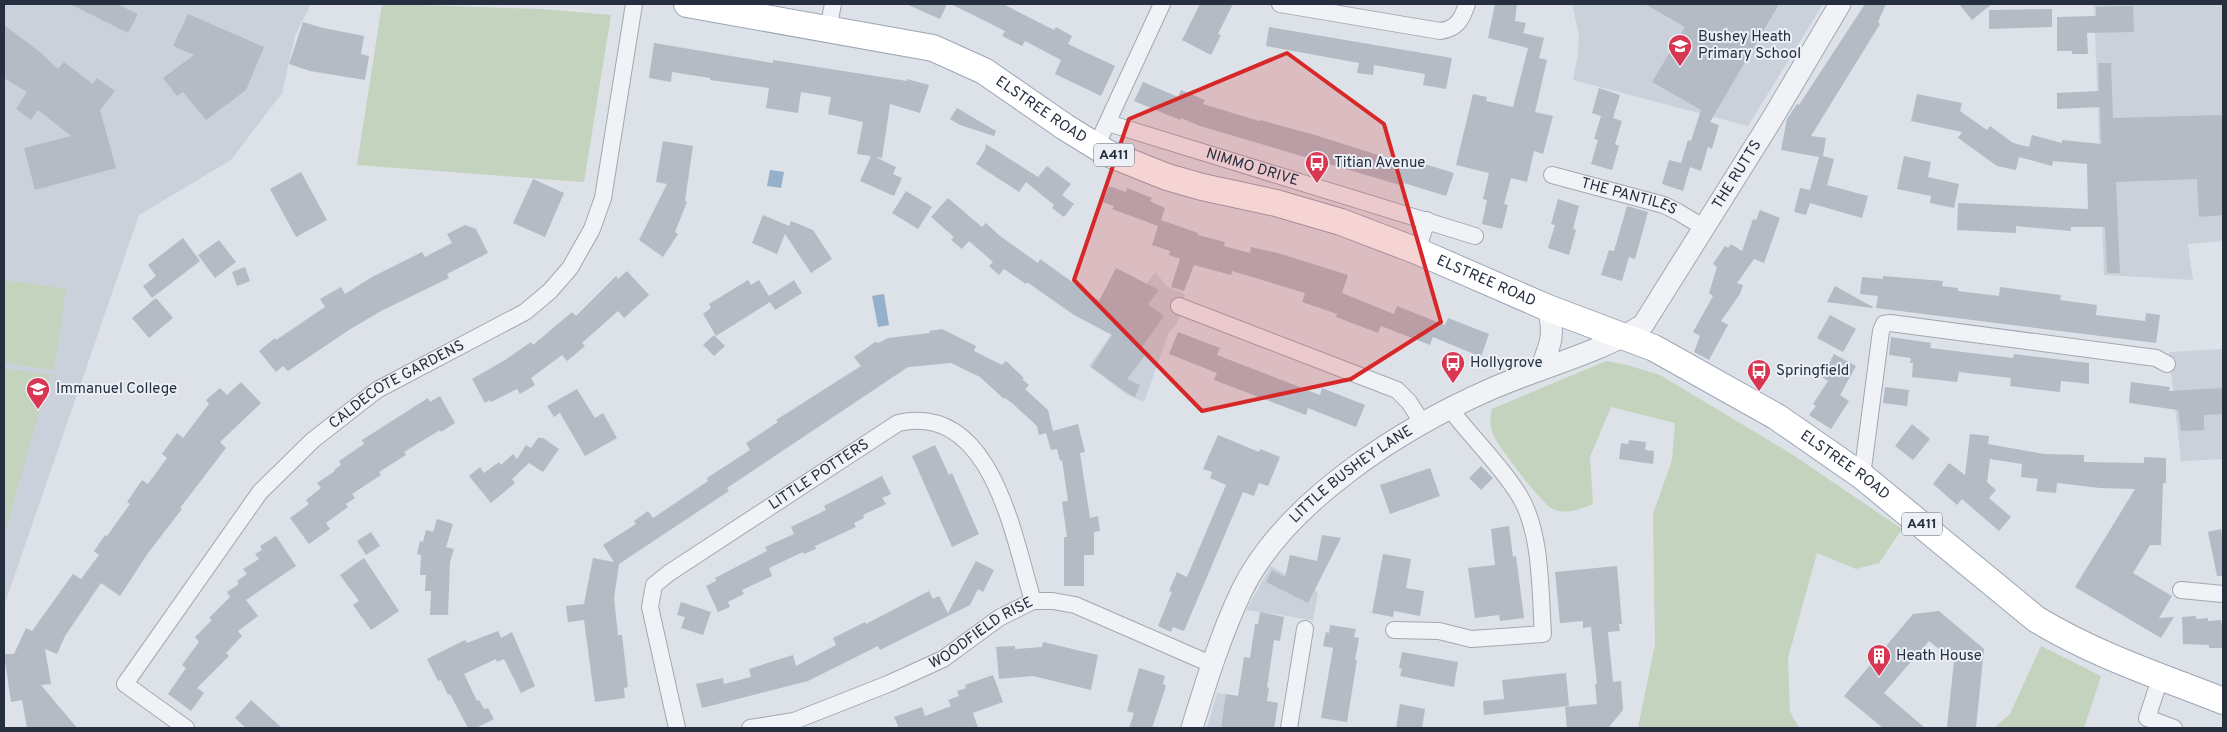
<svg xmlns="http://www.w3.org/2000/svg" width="2227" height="732" font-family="Overpass,sans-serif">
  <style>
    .built { fill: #cbd1da }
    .green { fill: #c3d3bd }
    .water { fill: #94b0cb }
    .building { fill: #b4bbc5 }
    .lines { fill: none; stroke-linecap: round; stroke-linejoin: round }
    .minor-casing { stroke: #a2a8b2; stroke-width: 18 }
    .tertiary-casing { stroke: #a2a8b2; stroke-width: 23 }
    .primary-casing { stroke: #9ba6b5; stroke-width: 28 }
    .minor { stroke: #f0f2f6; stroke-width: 16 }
    .tertiary { stroke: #f0f2f6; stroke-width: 21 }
    .primary { stroke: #fff; stroke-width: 26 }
    .marked { fill: #d62828; fill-opacity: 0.2; stroke: #d62828; stroke-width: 4; stroke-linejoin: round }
    .labels { text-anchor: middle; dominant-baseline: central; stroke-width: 4; stroke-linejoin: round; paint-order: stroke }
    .shield { fill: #ecf0f6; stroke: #616977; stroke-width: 1 }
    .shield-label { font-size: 14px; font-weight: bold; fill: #252f40 }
    .poi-label { font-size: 15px; fill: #252f40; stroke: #ecf0f6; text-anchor: start }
    .street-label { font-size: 15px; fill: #252f40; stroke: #ecf0f6 }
  </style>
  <rect width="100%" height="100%" fill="#dde1e8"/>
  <path class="built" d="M4,4h307l-16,32 -13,57 -51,67 -92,55 -135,391z
    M1572,4h251l-75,122 -175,-46 5,-26 1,-20z
    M2094,4h129v237l-35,3 5,36 -89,-5z
    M1155,272l13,15 17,7 -8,30 -8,8 -25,70 -17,-7 -38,-29z
    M2223,349v110l-42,2 -12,-109z
    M1271,566l47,26 -5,28 -67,-10z
    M1217,693l61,10 -4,25h-67z"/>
  <path class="green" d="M382,4l160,5 69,6 -27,167 -227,-17z
    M4,280l62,9 -12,81 -50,-7z
    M1606,361l21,4 33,10 130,78 112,76 -23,34 -23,6 -39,-16 -29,105 2,54 9,16h-161l17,-84 -2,-130 19,-54 3,-37 -64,-16 -21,50 3,47c-13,5 -26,11 -40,5 -10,-4 -52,-59 -58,-71 -5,-10 -6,-19 -3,-29z
    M4,368l46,7 -46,160z
    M2041,646l60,30 -17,52h-90l16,-14z"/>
  <path class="water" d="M770,170l14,2 -3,16 -14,-2z
    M884,294l5,31 -11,2 -6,-31z"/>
  <path class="building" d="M70,4h47l21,10 -10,19z
    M906,4h41l-7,15z
    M951,4h52l51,26 2,-3 16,9 -4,8 47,22 -14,30 -46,-22 6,-14 -36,-19 -3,5 -20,-10 3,-5z
    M1200,4h33l-15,30 3,1 -10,20 -29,-15z
    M1495,4h22l-2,17 11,2 -3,10 21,5 -5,20 8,2 -12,52 18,4 -10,38 -9,-3 -7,31 -16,-4 -7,26 4,1 -6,24 -20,-5 5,-24 -4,-1 6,-26 -33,-8 17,-71 14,3 -1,4 27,6 15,-59 -40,-10z
    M1645,4h134l-69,118 9,3 -7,24 -4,-2 -7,24 -11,-4 -7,24 -21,-7 7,-24 12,3 7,-23 3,1 10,-31 -49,-28 33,-55z
    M1865,4h21l-8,18 2,2 -69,112 15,2 -3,18 11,3 -7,26 41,11 -6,22 -52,-15 -4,12 -12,-3 6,-24 10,2 9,-33 -38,-7 6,-31 10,-15 2,1z
    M1959,4h33l-20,16z
    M2121,6h12l1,26 -47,1 1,21h-16v-3h-15v-34l39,-1v-9z
    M2052,9v18l-63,2v-19z
    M188,14l76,33 -18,43 -40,30 -23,-28 -6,4 -14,-18 31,-23 -21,-9z
    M303,22l20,6 41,8 -3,18 8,2 -4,24 -55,-9 -21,-7z
    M4,25l36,27 18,17 6,-7 29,22 4,-6 18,13 -15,19 16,58 -81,22 -11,-42 47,-12 -33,-26 -7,10 -15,-11 11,-17 -23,-14z
    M1269,27l183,31 -6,31 -23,-4 2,-11 -51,-9 -1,10 -16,-2 2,-10 -93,-17z
    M654,43l119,20v-3l134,21v-2l22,6 -9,28 -30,-9 -8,54 -7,-1 21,10 -3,7 9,4 -8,18 -34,-15 11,-25 -14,-2 6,-32 -35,-8 3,-17 -30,-5 -3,21 -32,-5 3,-20 -59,-8v-2l-38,-6 -1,10 -22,-4z
    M2098,63h13l2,55 110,-3v100l-24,2 -2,-38 -81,3 4,91h-13l-2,-46h-34v4l-55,-5v7l-59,-3 1,-27 130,6 -1,-45 -34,-3 -1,5 -33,-9 -3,13 -19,-4 -39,-28 4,-6 -51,-11 6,-27 45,9 -2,8 27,19 3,-4 23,17 16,4 3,-12 30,8v-3l39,4 -1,-37 -43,2v-16l42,-2z
    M1143,82l35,15 3,-7 24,10 -2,4 56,17 1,-1 55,15 101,32 2,-5 36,11 -8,23 -42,-13 -1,3 -203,-60 -19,-8 -1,2 -46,-19z
    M1599,88l21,7 -7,23 9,3 -7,23 4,2 -7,24 -21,-6 7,-24 -4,-1 7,-23 -9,-3z
    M957,108l39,23 -2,5 -34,-11 -10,-6z
    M663,141l30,5 -8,55 2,1 -12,30 3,2 -15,23 -24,-17 28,-56 -11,-2z
    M986,144l52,33 9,-11 24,18 -9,11 12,9 -10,13 -12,-9 2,-3 -28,-23 -7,10 -43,-28 9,-14z
    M1904,156l27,6 -3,15 31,7 -5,24 -24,-5 1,-7 -34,-7z
    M301,172l26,48 -31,17 -26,-48z
    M533,179l31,14 -19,44 -32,-14z
    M1109,186l17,6 1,-4 25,10 -2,3 15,7 -4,12 37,13v2l27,7 -1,4 26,7 1,-6 27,6 70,22 -6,18 52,21 3,-8 48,19 3,-7 41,16 -8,23 -48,-20 -3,8 -49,-19 -3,7 -42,-16 1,-3 -35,-12 3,-9 -73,-22 -1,4 -37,-10 -10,26 -13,-4 9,-28 -11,-4 1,-4 -18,-6 6,-19 -46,-17 2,-3 -11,-4z
    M906,191l26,16 -14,22 -26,-16z
    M948,198l34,29 4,-4 14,13 38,27 2,-4 59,42 17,-33 43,22 -11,14 16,12 -24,34 6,4 -19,25 13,6 -5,12 -9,-5 -35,-25 21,-32 -38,-20 -47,-33 -1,2 -22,-15 -5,6 -10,-9 4,-4 -24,-21 -7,8 -11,-9 3,-3 -23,-20z
    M1558,199l21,7 -6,23 3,1 -7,25 -21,-7 7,-23 -4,-1z
    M1627,206l21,6 -13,47 -6,-2 -7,24 -21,-6 8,-25 5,1z
    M1760,210l20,8 -16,45 -10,-4 -17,24 6,2 -3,9 -19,27 7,4 -19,35 -15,-8 6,-16 -7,-4 20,-36 -4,-3 8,-26 -4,-3 12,-18 3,2 3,-4 11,7 11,-32 3,1z
    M763,215l26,11 2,-5 22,9 19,29 -21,14 -26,-39 -8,20 -25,-11z
    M465,225l11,4 12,24 -41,21 2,4 -68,33 -32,19 -61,41 -5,-5 -7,6 -17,-21 16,-13 1,2 49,-33 -5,-8 21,-12 4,7 27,-17 50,-25 3,5 27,-14 -5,-9z
    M183,238l17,23 -48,37 -9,-12 13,-10 -8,-11z
    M219,240l17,22 -21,16 -17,-23z
    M245,267l5,14 -13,5 -5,-14z
    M627,271l22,24 -25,23 -6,-7 -36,32 3,3 -18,15 -5,-6 -31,23 4,7 -15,9 -3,-5 -26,13 -2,-2 -4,3 -13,-24 33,-19 26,-18 2,3 39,-33 4,4 40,-40 2,3z
    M1883,276l60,5 -1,5 16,2v3l41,5 1,-9 61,8 -1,5 37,5 -1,10 49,6 1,-8 14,2 -4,28 -280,-35 2,-12 -18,-2 2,-17 21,2z
    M748,280l3,5 8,-5 10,16 25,-16 8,13 -27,17 -5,-8 -54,34 -13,-22 8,-6 -2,-4z
    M1835,286l38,21 -1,1 -45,-6z
    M156,298l17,20 -24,20 -17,-20z
    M1830,315l26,14 -13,23 -26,-14z
    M942,329l34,17 -2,5 28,14 4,-4 18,17 -2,1 7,6 -4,4 23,21 5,21 -14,4 -2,-9 -25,-23 -7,-5 -1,1 -24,-22 -29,-14 -43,4 -181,121 2,3 -110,73 -5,34 4,37h4l6,52 -4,1 1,10 -30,4 -11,-82 -16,2 -2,-16 18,-2 9,-46 21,4 -11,-17 33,-21 -2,-3 14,-10 5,7 55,-37 -1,-3 43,-28 -4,-7 32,-21 -2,-2 85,-54 -7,-9 21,-15 4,1 9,-5 42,-5 -1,-2z
    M1178,332l42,16 -3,7 103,40 2,-7 43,17 -9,22 -48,-19 -2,7 -92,-35 3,-7 -48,-19z
    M714,335l11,11 -11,10 -11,-11z
    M1891,337l40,6 -1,5 83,10 1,-4 75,9v21l-28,-3 -1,11 -50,-6 1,-8 -52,-6 -2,10 -45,-5 1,-14h-3l1,-5 -22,-3z
    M1834,354l22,12 -16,29 9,6 -18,28 -22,-14 7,-9 -3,-2 15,-23 -6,-4z
    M241,382l20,21 -41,39 6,6 -46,60 2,1 -34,44 -28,43 -19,-13 -36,53 -8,18 -12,-5 6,35 -10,1 36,43h-50l-5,-28 -11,2 -7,-48h10l12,-26 6,3 41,-57 8,5 18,-24 -5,-4 11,-16 2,1 23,-32 -3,-2 15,-22 6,4 19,-26 -5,-4 15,-21 6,5 26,-34 -3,-4 14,-12 7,7z
    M2131,382l39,5 -1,4 54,-3v26l-19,1v15l-23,1 -3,-21 -49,-7z
    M1885,387l24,3 -2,16 -24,-3z
    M577,389l18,29 8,-5 14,25 -32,18 -25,-43 -6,4 -7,-11z
    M440,396l15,27 -14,9 -1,-2 -36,22 2,3 -27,17 2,3 -29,19 3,4 -9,6 2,3 -22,16 4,6 -21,15 -19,-26 19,-14 -3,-4 15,-12 -4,-5 18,-12 -1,-1 7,-5 -2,-4 25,-17 -2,-4 66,-42 2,4z
    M1078,424l7,28 -5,1 10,65 8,-2 2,15 -6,1v23h-10v31h-20v-49h3l-5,-35 6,-1 -6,-41 -2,1 -3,-12 -6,1 -5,-17z
    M1912,424l18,15 -17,21 -18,-14z
    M1970,434l19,2 -1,8 56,10 40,1v7l60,1v-6l22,1v25h-3l-2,62h-11l-17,28 39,23 -13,22 15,-1 -13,21 -86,-51 60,-98 -35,-1 -43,-5 -1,10 -20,-2 2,-12 -17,-2 1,-13 -32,-5 -3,23 9,8 -7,8 22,19 -12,14 -37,-32 -5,6 -24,-21 16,-21 16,12z
    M1218,435l41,17 1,-3 20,8 -12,29 -9,-3 -5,13 -11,-4 -59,139 -11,-4 -2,5 -13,-6 14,-34 -3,-1 8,-19 10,5 39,-92 -16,-7 2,-6 -9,-3z
    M538,438h5l16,11 -16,23 -14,-9 -17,16 3,4 -24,20 -22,-27 11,-9 4,6 15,-11 2,3 12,-11 4,5 9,-14 5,3z
    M1629,440l17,2 -1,8 9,1 -1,13 -34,-5 2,-16 7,1z
    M935,445l14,30 3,-2 27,61 -27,13 -40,-91z
    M1481,466l12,12 -12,12 -12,-12z
    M1430,468l10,28 -50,18 -10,-29z
    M882,476l9,18 -9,4 4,6 -23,11 1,3 -10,5 2,4 -41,19 1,3 -12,5 -1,-2 -34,16 3,8 -30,14 2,4 -16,8 2,5 -12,5 -12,-26 10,-5 -1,-3 52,-27 -2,-4 29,-13 -3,-7 35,-17 -2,-4z
    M437,519l16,5 -7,23 8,2 -4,13 -2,53h-18l1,-24h-6l1,-16h-6l1,-20 -4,-1 3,-13 3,1 3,-12 7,2z
    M1509,526l4,31 3,-1 8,62 -24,3 -1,-6 -24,3 -7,-50 27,-3 -4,-36z
    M2221,529l2,10v37h-6l-9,-44z
    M371,532l9,14 -14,9 -9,-14z
    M1322,535l19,3 -33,65 -42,-21 6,-12 13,7 5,-22 27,6z
    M276,536l20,30 -50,34 12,16 -20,15 4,5 -16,17 3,3 -32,32 7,5 -13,18 -23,-17 18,-26 -4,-3 17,-23 -4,-5 17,-17 -3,-2 21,-21 -3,-5 12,-8 -2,-3 10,-7 -4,-5 16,-10 -4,-5 7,-4 -2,-4z
    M1383,554l28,5 -5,29 18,3 -4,25 -26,-5 -1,6 -21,-4z
    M364,558l35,53 -28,19 -18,-25 6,-4 -19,-26z
    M976,561l18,9 -11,22 -5,-3 -8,16 -90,45 -2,-4 -70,35 -106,27 -6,-24 27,-6 1,6 27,-7 -2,-8 44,-14 3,11 40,-21 -3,-7 32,-16 1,2 63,-33 4,8 6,-3 9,17z
    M1617,566l5,58h-3l1,7 -12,1 5,50 8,-1 2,29 -15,18h-41l-2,-21 32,-3 -2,-20h2l-6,-57 -8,1v-7l-23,2 -5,-51z
    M681,602l30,10 -8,23 -22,-7 4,-11 -8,-2z
    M1939,611l45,38 -8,79h-29l7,-67 -25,-20 -45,52 41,35h-42l-39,-32 69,-82z
    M1260,612l24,5 -4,24 -6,-1 -7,47 2,1 -2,13 11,2 -4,25h-53l5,-34 12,2 6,-39 6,1 5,-34h3z
    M2196,616v3l12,-1v3l13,-1v3h2v25h-14v-3l-26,-1 -1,-27z
    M1330,625l26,4 -2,8 5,1 -4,22h2l-10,62 -26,-4 12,-70 -10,-2 3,-14 3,1z
    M498,631l3,7 11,-6 23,54 -14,7 -17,-34 -7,3 -1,-3 -32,15 13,27 2,-1 5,9 4,-1 6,11 -18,9h-8l-18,-34 -2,1 -7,-15 -3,1 -11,-22 38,-19 2,3z
    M1043,642l55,13 -7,35 -58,-14 -34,3 -3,-32 19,-1v3l27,-2z
    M1402,652l56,10 -4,25 -54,-11 2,-7 -3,-1z
    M1139,668l26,8 -2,8 3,2 -14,42h-23l5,-15 -7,-2z
    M1566,673l3,33 -85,9 -1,-14 21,-2 -2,-19z
    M993,675l10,27 -30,11 5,15h-82l2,-2 -4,-9 28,-10 3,9 26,-10 -3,-6 11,-4 -2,-5 9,-3 -1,-3z
    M251,700l31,28h-36l-11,-10z
    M1400,704l25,5 -3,19h-26z"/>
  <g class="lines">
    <g class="minor-casing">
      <g id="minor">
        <path d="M1280,4l160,27c17,-2 22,-12 27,-27"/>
        <path d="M828,30l5,-26"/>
        <path id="s1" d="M1108,123l367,113"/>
        <path d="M1096,147l66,-143"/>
        <path id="s2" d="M1552,175l112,30 14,7 25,15"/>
        <path d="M1417,251l10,-31"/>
        <path d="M1179,306l218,84 12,12 14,22"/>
        <path d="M1862,476l19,-145 3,-7 6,-1 266,35 11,6"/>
        <path d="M2181,590l42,4"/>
        <path d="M1394,630l45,1 32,8 72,-5c-3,-42 -1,-102 -24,-139 -19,-31 -47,-57 -69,-86"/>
        <path d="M2161,676l-14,42 27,10"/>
        <path id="s3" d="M186,728l-61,-44 135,-192 53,-52 64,-50 148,-78 25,-21 20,-23 22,-39 11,-31 31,-194"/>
        <path id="s4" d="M677,728l-27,-121 4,-22 15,-12 229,-150c94,-21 115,113 135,178"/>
        <path id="s5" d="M750,728l44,-7 94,-37 55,-25 56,-41 34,-17h20l22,4 138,60"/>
        <path d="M1289,728l16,-99"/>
      </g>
    </g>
    <g class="tertiary-casing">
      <g id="tertiary">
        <path d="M1541,368c10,-24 14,-34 7,-60"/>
        <path id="s6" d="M1192,728c14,-46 29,-94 50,-138 44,-89 160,-162 249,-201 50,-22 106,-35 152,-64l129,-206 68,-115"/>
      </g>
    </g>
    <g class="primary-casing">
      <g id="primary">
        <path id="s7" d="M687,4l246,44 51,23 81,56 42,26 60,24 35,10 74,16 65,19 76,29 131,57 106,40 123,69 85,59 174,143c59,36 124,57 187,82"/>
      </g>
    </g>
    <use href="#minor" class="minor"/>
    <use href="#tertiary" class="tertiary"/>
    <use href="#primary" class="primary"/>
  </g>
  <path class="marked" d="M1287,53l97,71 57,198 -90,57 -149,32 -128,-131 55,-161z"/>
  <defs>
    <g id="school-pin" transform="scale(1.25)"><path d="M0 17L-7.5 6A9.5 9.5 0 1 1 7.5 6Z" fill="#d93652" stroke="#ecf0f6"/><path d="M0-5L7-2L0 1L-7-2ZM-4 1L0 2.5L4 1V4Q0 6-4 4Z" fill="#fff"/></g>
    <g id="bus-pin" transform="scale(1.25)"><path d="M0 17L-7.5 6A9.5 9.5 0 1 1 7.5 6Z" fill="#d93652" stroke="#ecf0f6"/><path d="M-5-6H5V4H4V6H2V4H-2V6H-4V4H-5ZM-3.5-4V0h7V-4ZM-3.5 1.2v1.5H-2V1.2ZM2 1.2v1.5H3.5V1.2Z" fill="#fff"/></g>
    <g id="building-pin" transform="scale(1.25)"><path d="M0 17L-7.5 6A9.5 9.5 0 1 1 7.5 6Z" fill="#d93652" stroke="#ecf0f6"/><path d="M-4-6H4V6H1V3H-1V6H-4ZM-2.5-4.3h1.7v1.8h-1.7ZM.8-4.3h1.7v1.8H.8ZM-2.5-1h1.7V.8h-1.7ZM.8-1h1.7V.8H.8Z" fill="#fff"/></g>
  </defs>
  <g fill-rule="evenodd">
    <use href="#school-pin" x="1680" y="46"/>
    <use href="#bus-pin" x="1317" y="163"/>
    <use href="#bus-pin" x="1453" y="363"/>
    <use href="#bus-pin" x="1759" y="371"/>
    <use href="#school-pin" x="38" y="389"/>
    <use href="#building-pin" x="1879" y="656"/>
  </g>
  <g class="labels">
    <g class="shield">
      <rect x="1094" y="143.5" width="40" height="23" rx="4"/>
      <rect x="1902" y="512.5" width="40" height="23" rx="4"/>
    </g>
    <g class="shield-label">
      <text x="1114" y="155">A411</text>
      <text x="1922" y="524">A411</text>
    </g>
    <g class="poi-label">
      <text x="1698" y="37">Bushey Heath<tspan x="1698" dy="17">Primary School</tspan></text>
      <text x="1334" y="163">Titian Avenue</text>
      <text x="1470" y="363">Hollygrove</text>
      <text x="1776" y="371">Springfield</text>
      <text x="56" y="389">Immanuel College</text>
      <text x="1896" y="656">Heath House</text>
    </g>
    <g class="street-label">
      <text stroke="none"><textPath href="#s7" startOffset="375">ELSTREE ROAD</textPath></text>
      <text stroke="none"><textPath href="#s1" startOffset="151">NIMMO DRIVE</textPath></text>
      <text stroke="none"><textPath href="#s6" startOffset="815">THE RUTTS</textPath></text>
      <text stroke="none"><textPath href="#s2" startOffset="80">THE PANTILES</textPath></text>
      <text stroke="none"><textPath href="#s7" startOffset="855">ELSTREE ROAD</textPath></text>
      <text stroke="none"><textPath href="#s3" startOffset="485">CALDECOTE GARDENS</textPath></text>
      <text stroke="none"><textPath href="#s7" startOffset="1260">ELSTREE ROAD</textPath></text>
      <text stroke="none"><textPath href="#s4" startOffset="345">LITTLE POTTERS</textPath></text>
      <text stroke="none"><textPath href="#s6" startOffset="308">LITTLE BUSHEY LANE</textPath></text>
      <text stroke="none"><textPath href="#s5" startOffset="252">WOODFIELD RISE</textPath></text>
    </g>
  </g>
  <rect width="2227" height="732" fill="none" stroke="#252f40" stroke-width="10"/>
</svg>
